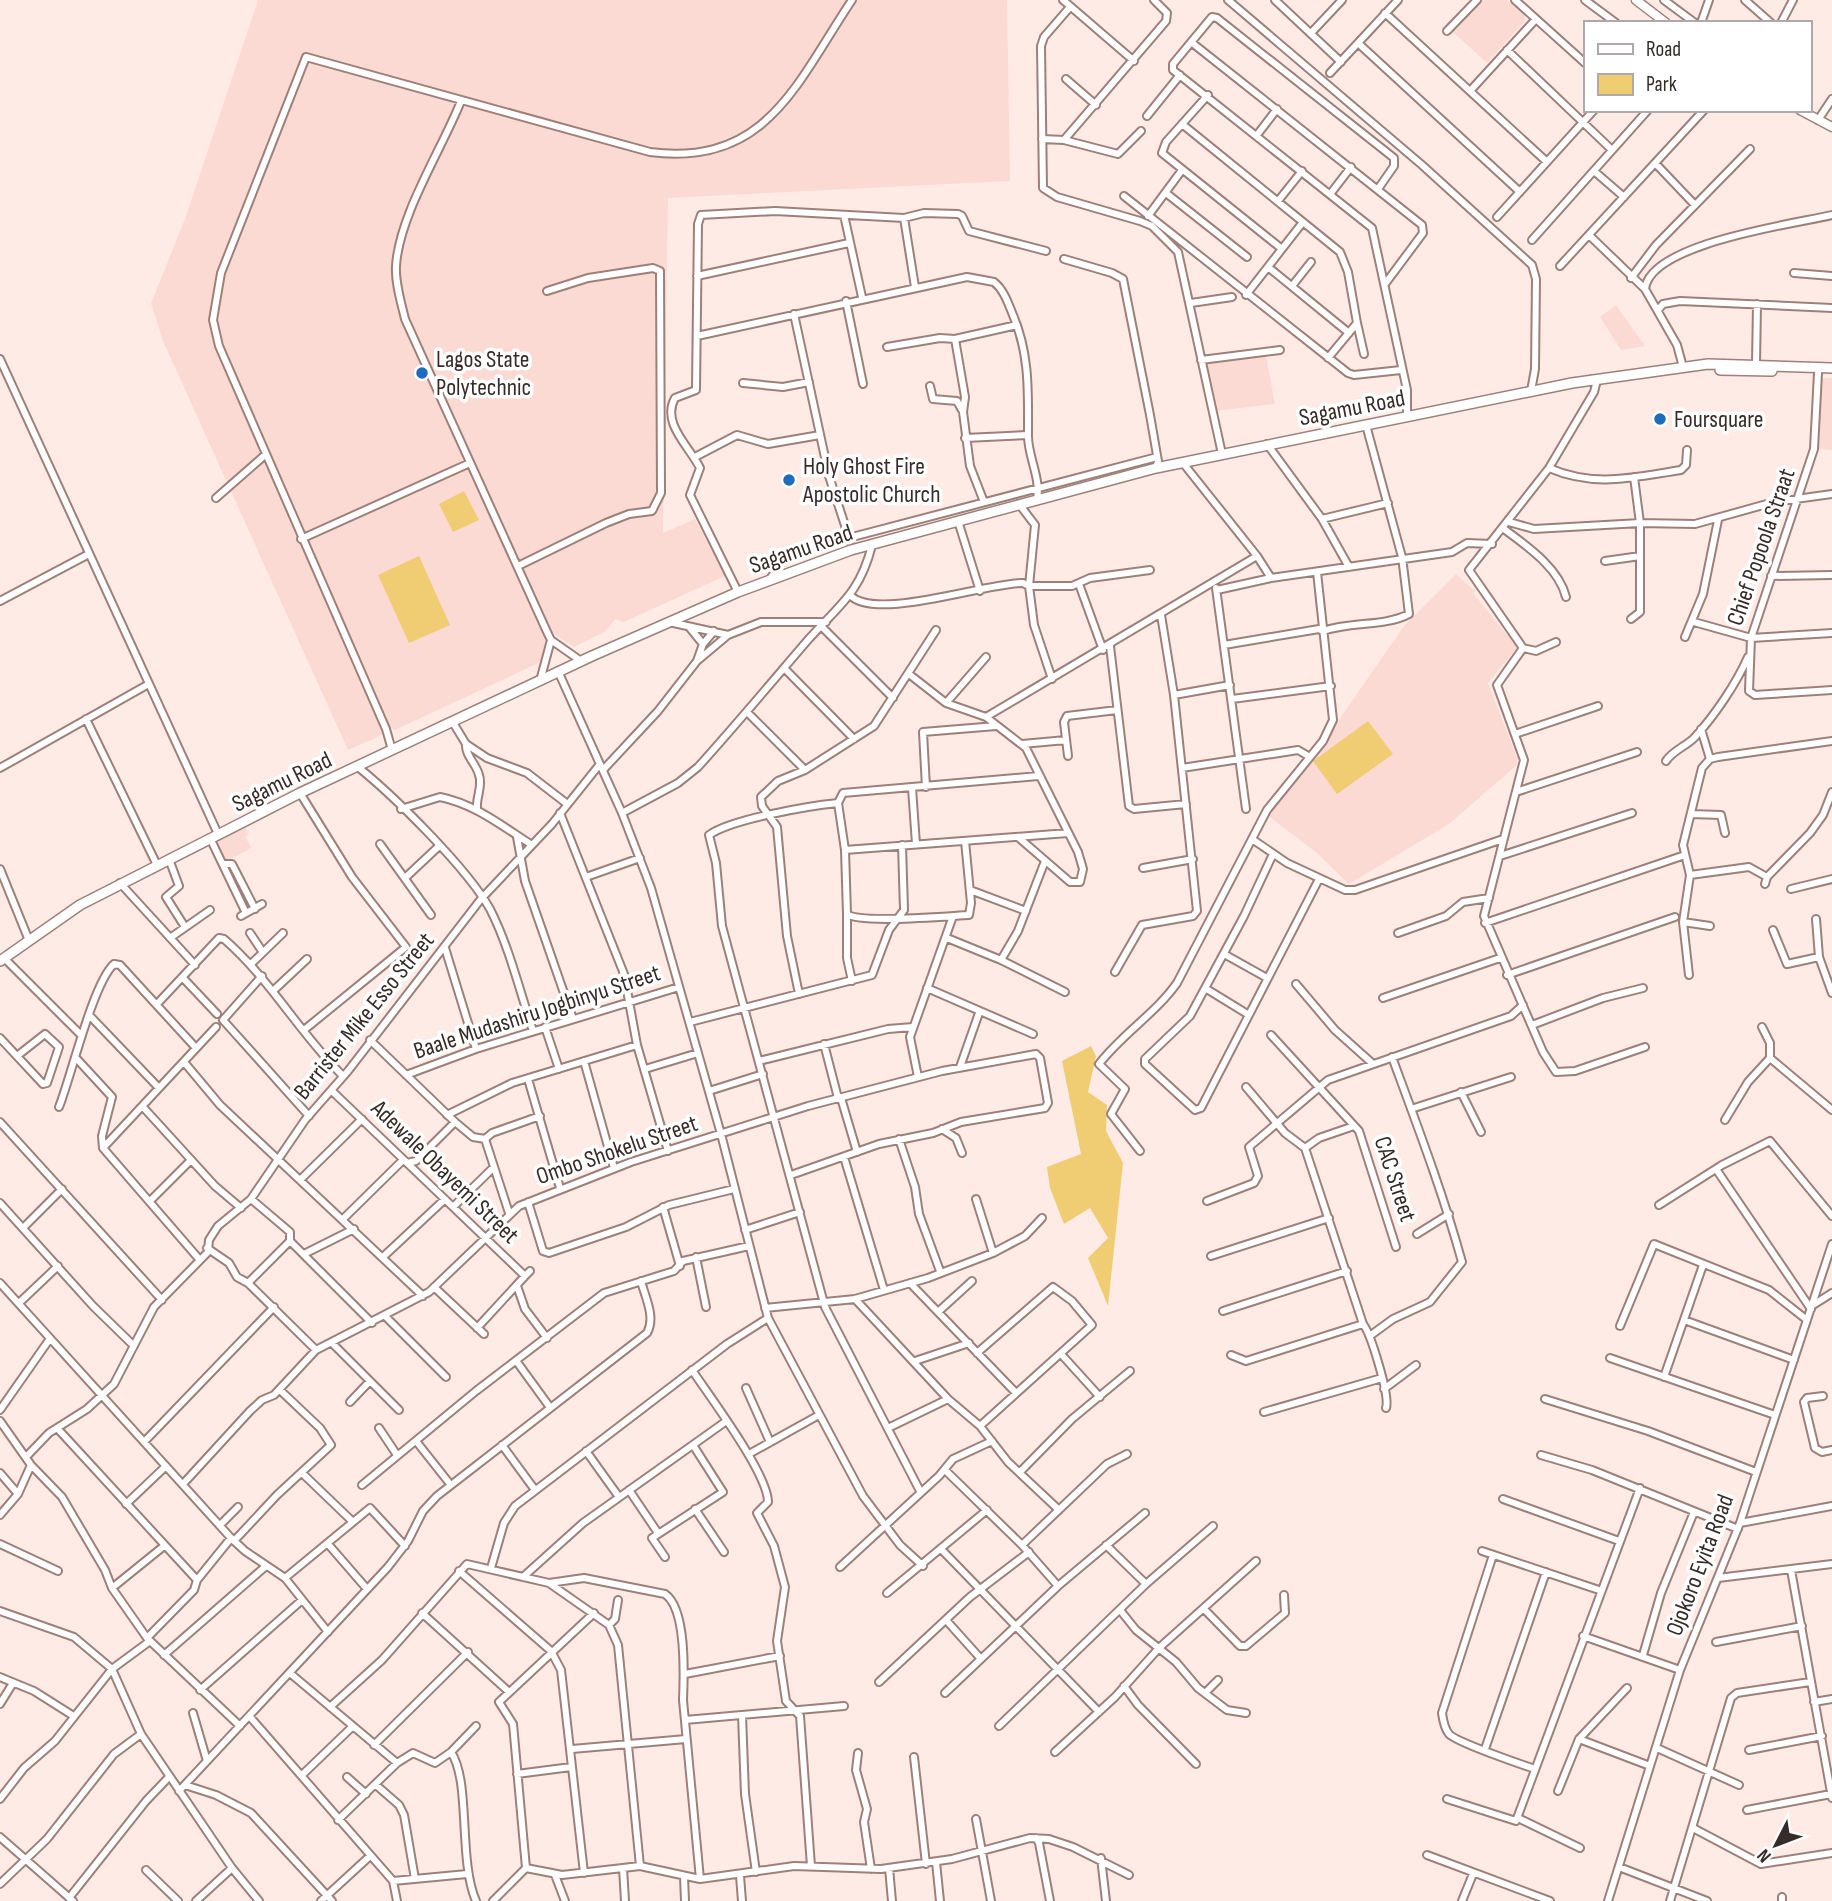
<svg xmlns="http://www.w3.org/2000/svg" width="1832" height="1901" font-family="'Sofia Sans Condensed',sans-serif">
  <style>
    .built { fill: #fbdad3 }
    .green { fill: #f0cc73 }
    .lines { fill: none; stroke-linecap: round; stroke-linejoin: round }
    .minor-casing { stroke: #9d807a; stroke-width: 10 }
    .major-casing { stroke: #9d807a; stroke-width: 11 }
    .highway-casing { stroke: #9d807a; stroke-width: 12 }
    .minor { stroke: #fff; stroke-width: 6 }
    .major { stroke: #fff; stroke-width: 8 }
    .highway { stroke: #fff; stroke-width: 9 }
    .poi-dot { fill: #1d6dbc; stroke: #fff; stroke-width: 2.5 }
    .labels { text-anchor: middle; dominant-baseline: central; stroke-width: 7; stroke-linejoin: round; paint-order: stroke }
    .poi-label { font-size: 24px; fill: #372b28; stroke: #fff; text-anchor: start }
    .street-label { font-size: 24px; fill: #372b28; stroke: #fff }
  </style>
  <rect width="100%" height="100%" fill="#ffebe6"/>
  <path class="built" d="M258,0h749l3,181 -342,17 -5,335 32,-14 30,57 -101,46 -9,-3 -9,12 -32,16 -22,-15 -9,5 3,6 -3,18 -148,69 -6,-3 -11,10 -30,13 -185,-409 -12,-38 34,-84z
    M1482,0h25l18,16v5l-38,42 -34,-31z
    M1616,305l29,41 -24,4 -21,-33z
    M1266,356l9,48 -60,7 -9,-48z
    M1821,378h11v72l-14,-1z
    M1456,574l19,17 -2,2 44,54 -29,36 29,75v7l-68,59 -100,60 -32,-31 -50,-38 44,-55 93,-134z
    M244,825l5,9 -4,2 6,12 -24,13 -11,-20z"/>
  <path class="green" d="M464,491l15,29 -26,12 -14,-28z
    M419,556l31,69 -41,18 -31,-68z
    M1368,721l25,33 -56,40 -24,-33z
    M1091,1046l5,10 -8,36 19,13 -1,26 17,32 -15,143 -20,-48 20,-20 -18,-30 -26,16 -14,-36 -3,-21 34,-13 -19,-93z"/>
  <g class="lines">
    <g class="minor-casing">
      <path id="minor" d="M1063,0l71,61
        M1228,0l194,165 110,100 4,14 -1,90 -4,22
        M1275,0l66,62
        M1515,0l70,63
        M1585,0l31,23
        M1664,0l31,23
        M1745,0l26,23
        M1070,7l-26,30 -3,9 2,142 14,9 83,24 12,5 26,26 44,202
        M1385,13l162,149
        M1701,23l8,-23
        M1781,23l12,-23
        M1447,31l30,-31
        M1311,33l31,-33
        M1191,42l231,183 1,8 -38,51
        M1358,43l162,149
        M1507,50l105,100
        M1330,73l68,-73
        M1066,79l30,26
        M1470,91l66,-72
        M1208,95l-42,47 -4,11 120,96
        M461,101c-19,48 -62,114 -65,165 -1,17 5,36 9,53l143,315 3,6 30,21
        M1147,116l33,-41
        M1818,120l14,-21
        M1182,124l158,128 8,20 9,51 -29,35
        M1257,135l20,-26
        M1042,139l22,1 54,14 23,-23
        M1064,140l102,-119 1,-8 -13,-13
        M1655,163l40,42
        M1594,171l30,26
        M1378,189l16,-23v-8l-177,-140 -5,-1 -39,47v6l199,158 35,162v26
        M1166,193l81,64
        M1331,193l20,-26
        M1124,196l224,177 6,2 47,-5
        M1278,201l24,-30
        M844,215l18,82
        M1148,216l34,-46
        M1497,217l97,-107
        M904,218l11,69
        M1589,235l56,54
        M1532,240l116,-130
        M1064,259l48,14 11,6 27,136 8,46 -2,7
        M1560,266l144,-156
        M1268,267l81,66
        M1794,273l38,3
        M697,276l152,-33
        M1631,278l25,-33 94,-96
        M1292,286l19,-24
        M1246,295l57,-73
        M846,301l17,83
        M1191,303l41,-6
        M1658,310l5,-6 17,-3 152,7
        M794,314l35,162 21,65
        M1357,323l7,31
        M697,336l270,-59 27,5c10,8 14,21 19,33 17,40 15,78 15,121 0,21 13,42 9,63
        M955,339l10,58 -2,15 7,54 14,36
        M887,347l53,-9 15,1 62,-14
        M0,359l218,475
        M1201,360l79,-10
        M1756,364l1,-60
        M1683,367l-6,-22 -32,-56c5,-46 149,-65 187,-74
        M1818,373l-4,76 -63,189 -2,53 6,4 77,-5
        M1592,379l4,5 -2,8 -45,76 -80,102 54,78 -26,37 27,75 -40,156 59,136 13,20 19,-1 70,-24
        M743,383l40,4 26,-5
        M930,386l3,13 24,2 5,9
        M965,438l63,-3
        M1267,444l55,75 27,48
        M695,457l42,-22 31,9 52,-9
        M1183,463l74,93 14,22
        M1549,468c46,20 85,9 132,2l5,-5 1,-15
        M216,498l49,-43
        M1019,504l16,21 -6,61h43l18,-8 60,-8
        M1322,519l66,-16
        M958,521l22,70
        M1509,522l25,7 106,-6 55,1 79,-22 58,-8
        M1504,529c23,17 55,39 62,68
        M301,539l169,-76
        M1605,561l35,-5
        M518,566l88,-43 23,-9 23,-3 9,-18 -1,-222 -7,-3 -65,10 -41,13
        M1771,576l61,-1
        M770,579l13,-19 12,-8 362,-95
        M1079,584l24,66
        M1216,588l30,221
        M1217,590l54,-12 181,-26 15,-9 25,1
        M738,592l-48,-97 10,-27c-11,-22 -39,-45 -25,-70l21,-8 2,-166 3,-9 74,-4 129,7 20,-5 34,1 4,2 7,15 77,20
        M850,595c25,27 138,-13 173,-12l6,3 5,39 18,54
        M0,601l87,-46
        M1631,619l9,-7v-89l-6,-46
        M669,622l59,13
        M1694,622l57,16 81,-5
        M822,627l71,71
        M690,628l13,16
        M1685,637l18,-43 15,-74
        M1224,645l95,-16 4,2c28,-10 61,-4 86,-17l-7,-57 -36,-132
        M1110,646l19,160 5,3 52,-5
        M1523,648l13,3 20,-9
        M697,661l6,-17 11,-13
        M784,668l70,71
        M558,671l64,142 29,75 70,246 47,184 95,178 37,49 23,21
        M909,674l37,29 40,-46
        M540,681l11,-41
        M1174,695l56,-10
        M1232,699l99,-13
        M946,703l40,14 40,31 52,104 5,17 -3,13h-10l-52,-45
        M747,712l58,58
        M986,717l271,-161
        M86,719l71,146
        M452,721l14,23 21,14 40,15 39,30
        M1701,729l9,30
        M1515,734l83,-28
        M466,744c-1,12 10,19 13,31 4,11 -3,22 -2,33
        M1022,744l44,-4
        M392,750l-6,-21 -167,-383 -6,-26 8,-47 85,-216 344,95c117,15 147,-70 202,-152
        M1068,756l-4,-34 3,-6 50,-6
        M1666,761c7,-11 21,-15 29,-24 20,-22 41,-53 53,-80
        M358,767c37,30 109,101 132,142 19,37 30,83 43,122
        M0,768l147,-83
        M1182,768l116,-18 12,7
        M603,770l55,-59 39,-50 31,-26 33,-13h65
        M926,787l-3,-55 73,-6
        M912,788l4,56
        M1516,792l121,-40
        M300,793l52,84 54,70 -102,83
        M838,803c-30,3 -106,16 -129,32l7,28 6,63 103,381 95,184
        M401,809l39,-12c35,7 62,29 92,48
        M560,813l64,161 13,71 31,106
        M622,813l56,-30 20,-16c37,-41 73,-84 109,-126 31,-35 53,-47 65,-96
        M1691,814l30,1 4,18
        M517,837l8,44 48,138
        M210,838l36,75
        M1252,839l35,24 58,27h10l148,-51
        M965,841l6,62 -2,12c-21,1 -110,9 -122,-1l-2,-64 -7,-47 5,-10 195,-17
        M380,844l51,71
        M845,850l223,-17
        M1273,854l-29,62 -54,100 -45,43v5l50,46 6,-2 118,-229
        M1500,856l132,-43
        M169,859l10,27 -13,11 19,30
        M223,864h9l23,45
        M1143,868l50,-9
        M0,869l28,69
        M1690,875l59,-8 18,10
        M586,877l54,-19
        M405,878l33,-31
        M120,883l75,82
        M1765,884l2,-7 43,-44 13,-18 9,-23
        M1791,889l41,-10
        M970,890l56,21
        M847,914v44l5,23
        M241,916l21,-12
        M1816,919l3,38 13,36
        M1683,922l27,4
        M1485,923l200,-68
        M1773,930l14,34 32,-7
        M250,933l12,18
        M1398,933l48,-17 17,-14 26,-4
        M170,938l40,-28
        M947,938l54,22 64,32
        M445,948l31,101
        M1224,954l43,24
        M4,958l77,77
        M1001,960l17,-29 27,-70
        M251,964l32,-31
        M1115,972l27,-47 51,-9 4,-5 -23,-216 -13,-80
        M1507,975l168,-58
        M1689,975l-6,-53 7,-47 -7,-30 19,-77 8,-9 8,-2 114,-16
        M262,976l-39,44 86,96
        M183,978l34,36
        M1296,984l39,46 38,34
        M927,988l106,46
        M1205,988l44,27
        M274,990l33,-31
        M799,994l-12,-58 -10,-109 -15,-21 -1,-9 17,-16 27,-11 69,-44 62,-96
        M1383,998l117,-40
        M157,1004l62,-66 5,1c48,42 75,94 119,137
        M90,1016l69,72
        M690,1022l182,-47 17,-45 15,-20 -2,-65
        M1532,1025l71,-27 40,-10
        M545,1027l14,42
        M1271,1035l88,96 37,116
        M0,1038l43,46 4,-1 12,-36 -14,-13 -28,22
        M370,1040l85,82 -39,39 -9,2
        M824,1044l14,54
        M76,1058l36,39 -10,39 1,12 96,111
        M1770,1058l62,52
        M584,1061l30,107
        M759,1061l129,-32 25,-2
        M184,1062l36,43 203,191
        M960,1067l19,-54
        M645,1069l53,-16
        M406,1075l70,-26 203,-62
        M918,1077l-8,-40 43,-121
        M528,1079l32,109
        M1246,1087l39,46 20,15 58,176c8,10 27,72 23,84
        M332,1091l193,185 5,-5
        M709,1091l54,-17
        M1461,1092l20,40
        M841,1098l16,54
        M59,1107c12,-30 34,-124 55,-143l6,1 76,83
        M143,1107l72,79 26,22
        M1411,1109l100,-32
        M447,1115l65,-32 125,-38
        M1725,1120l23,-38 22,-24v-15l-8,-16
        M0,1122l162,178
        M455,1122l18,15 12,2
        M942,1129l14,9 6,15
        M899,1139l16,48 4,27 21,57
        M103,1148l113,-121
        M1305,1148l14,-10 35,-12
        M1140,1151l-29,-37 14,-25 -26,-25c24,-31 56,-50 78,-81l90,-173 56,-69 10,-21 -16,-148
        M844,1157l40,133
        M1716,1169l95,140
        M301,1179l61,-60
        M251,1199l39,33v9l82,82
        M976,1199l17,54 32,-17 17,-18
        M150,1201l41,-41
        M1207,1201l47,-18 4,-7 -9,-29 79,-67 183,-64 12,-11
        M528,1202l15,49 6,2 77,-26 43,-22 65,-16
        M0,1203l93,103 39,38
        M1659,1205l63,-40 48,-24 62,75
        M453,1207l41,-40
        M663,1207l17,59
        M509,1213l-24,-74 7,-6 48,-17
        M343,1219l60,-59
        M23,1228l39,-39
        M745,1230l55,-18
        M1417,1234l32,-20
        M207,1248l22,15 8,14 11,6 68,67
        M304,1254l50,-25
        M384,1256l60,-56
        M1211,1256l118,-38
        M696,1257l10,50
        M0,1283l231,255 14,13 40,27 43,54
        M248,1283l42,-42
        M910,1283l106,110
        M517,1286l8,23 22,29
        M434,1287l50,47
        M855,1299l93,100 32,27 28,36 51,48
        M19,1303l39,-37
        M1813,1305l19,-12
        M765,1308l90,-9 73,-21 65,-25
        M1223,1311l124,-40
        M938,1312l34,-31
        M385,1316l61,61
        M1684,1320l110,40
        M1620,1326l34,-82 115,46 38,30
        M477,1328l48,-52
        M1371,1335l22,-16 37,-17 32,-40c-19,-69 -45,-137 -70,-205
        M332,1343l67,67
        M977,1353l76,-66 19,14 20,24 -112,101
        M1061,1354l39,43
        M1231,1355l15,6 117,-37
        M1610,1358l165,57
        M915,1361l54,-18
        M517,1362l32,44
        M692,1370c18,27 76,104 76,132l-11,11 17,33 11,41 -8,54 9,60 14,15 11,150
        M1664,1377l39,-112
        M746,1388l24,54
        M1384,1389l32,-24
        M1823,1396l-16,2 -3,4 11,46 7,4 10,-2
        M1545,1399l103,32 108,41
        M350,1402l20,-21
        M0,1410l49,-70
        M1264,1412l118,-34
        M0,1421l31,44 31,32 43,73 7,18 35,50 93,88
        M57,1428l140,152
        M379,1428l18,27
        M888,1428l60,-29
        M416,1441l34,43
        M144,1442l130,-135
        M502,1445l33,45
        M586,1451l33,46
        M749,1454l70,-39
        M1541,1455l51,15 146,59
        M26,1457l23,-24 38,-24 27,-25 40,-77 54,-55 1,-12 9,-14 33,-27 54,-79 43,-49 133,-172 71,-75 48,-60
        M945,1470l77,75 36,41
        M1020,1472l52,-53 58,-48
        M0,1473l18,21
        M302,1473l51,49
        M183,1484l67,-73 12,-11 12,-5 42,-45 113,-58 90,-86 112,-44 177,-56 134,-35 94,-17 4,4 8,45 -3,5 -84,14 -28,11 -54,11 -88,31
        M362,1485l114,-94 128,-98 70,-22 9,-10 66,-15
        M629,1490l29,43
        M1503,1499l116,42
        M126,1504l40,-38
        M695,1509l29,43
        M0,1515l18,-21 13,-29
        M1740,1523l92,-17
        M220,1525l18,-18
        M234,1541l43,-46 54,-50 -11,-17 -40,-38
        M0,1544l58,27
        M328,1544l39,45
        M1022,1545l85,-81 20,-10
        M1106,1545l40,39
        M941,1549l158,163
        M1482,1551l117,39
        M1493,1555l-51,158c1,7 2,15 7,21 7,8 71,30 86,35
        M665,1557l-13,-19 71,-46 -30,-47
        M840,1567l99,-91 14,-17 39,-18
        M491,1568l13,-45 11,-17 212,-162 41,-26
        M1791,1570l41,228
        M459,1571l92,80 10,19 23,203
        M523,1577l60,-54 142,-101
        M285,1578l85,-70 35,38
        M1718,1578l114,-14
        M549,1583l35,-5 81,16c22,15 19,82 18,106l17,179
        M112,1588l52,-42
        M887,1593l100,-83
        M1204,1609l36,37h6l39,-33 -1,-18
        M1120,1610l16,20 40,32 22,26 29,22 19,3
        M0,1611l74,26 38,32 29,65 91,134 27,33
        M422,1613l86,78
        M946,1620l35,39
        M609,1625l6,-6 3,-19
        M1583,1636l97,34
        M147,1638l47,-48 3,-10 34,-42
        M1716,1642l86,-16
        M164,1655l102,-89
        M1643,1655l18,-62 33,-81
        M291,1674l106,89
        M685,1674l95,-18
        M0,1677l34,14 38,24
        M879,1682l91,-85 59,-45
        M1124,1686l14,19 58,59
        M200,1690l102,-90
        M1206,1692l12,-12
        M945,1693l113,-107 87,-73
        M1814,1702l18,-3
        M0,1704l13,-21
        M330,1707l52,-47 85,-96 82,19 60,42 9,20 22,221
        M193,1713l14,48
        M742,1715l3,79 11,78
        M251,1718l142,163
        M685,1720l159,-14
        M999,1726l147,-142 67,-58
        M1579,1739l48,-51
        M374,1745l94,-93
        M1657,1748l82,37
        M572,1749l114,-10
        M1485,1749l61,-177
        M1749,1750l73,-14
        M451,1752l25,-26
        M1055,1752l60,-55 44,-49 97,-87
        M858,1753l-2,17 11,39 -3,13 7,47
        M914,1757l12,107
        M517,1774l54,-7
        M302,1775l50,-48
        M347,1777l19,17
        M185,1785l31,10 35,18 81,88
        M376,1785l23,20 5,10 11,64
        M179,1791l209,-224 20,-26 15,-30 14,-15 210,-163c9,-16 -2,-36 -6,-52
        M1558,1791l21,-52 71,27
        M0,1799l24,-31 31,-27 57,-72 38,-28
        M1447,1799l69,22 124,-333
        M1747,1810l84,-16
        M1518,1818l62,30
        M976,1819l15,82
        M338,1820l59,-57 16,-10 22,10 16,-11c20,30 7,107 25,149
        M1693,1828l68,36 71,-11
        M0,1837l73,64
        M1036,1838l3,5 11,58
        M1427,1855l123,46
        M1101,1858l5,43
        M936,1862l4,39
        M1619,1867l88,34
        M526,1868l36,7 78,-9 60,13 94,-13 87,3 71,-10 78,-21 19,1 24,8 56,28
        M623,1868l2,33
        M889,1868l3,33
        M146,1870l32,31
        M555,1875l10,26
        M740,1876l2,25
        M684,1877l1,24
        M0,1884l47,-45 67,-85 27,-20
        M69,1898l77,-97 23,-24
        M196,1901l36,-33
        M321,1901l49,-45
        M397,1901l-4,-20 74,-7
        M493,1901l33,-33 -13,-144 -14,-22 95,-89
        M1462,1901l11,-27
        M1608,1901l72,-231 60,-147 92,-279
        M1670,1901l61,-203 6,-5 73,-11
        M1782,1901v-4"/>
    </g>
    <g class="major-casing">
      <path id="major" d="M1636,0l30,23
        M1800,110l32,17"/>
    </g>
    <g class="highway-casing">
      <path id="highway" d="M1720,370l52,1
        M0,961l80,-56 220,-112 292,-137 146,-64 113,-42 305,-82 416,-85 136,-19 124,4"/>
    </g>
    <use href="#minor" class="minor"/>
    <use href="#major" class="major"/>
    <use href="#highway" class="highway"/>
  </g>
  <g class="poi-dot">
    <circle cx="422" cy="373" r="7"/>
    <circle cx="1660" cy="419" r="7"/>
    <circle cx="789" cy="480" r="7"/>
  </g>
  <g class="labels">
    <g class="poi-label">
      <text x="436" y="359">Lagos State<tspan x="436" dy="28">Polytechnic</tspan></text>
      <text x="1674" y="419">Foursquare</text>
      <text x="803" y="466">Holy Ghost Fire<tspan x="803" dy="28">Apostolic Church</tspan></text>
    </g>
    <g class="street-label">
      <text transform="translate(1352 408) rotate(-11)">Sagamu Road</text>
      <text transform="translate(1761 547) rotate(-71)">Chief Popoola Straat</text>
      <text transform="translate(801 549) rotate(-19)">Sagamu Road</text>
      <text transform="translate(282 782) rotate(-26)">Sagamu Road</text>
      <text transform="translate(537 1012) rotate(-18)">Baale Mudashiru Jogbinyu Street</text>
      <text transform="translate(364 1016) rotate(-51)">Barrister Mike Esso Street</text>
      <text transform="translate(617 1150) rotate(-19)">Ombo Shokelu Street</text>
      <text transform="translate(445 1172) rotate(44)">Adewale Obayemi Street</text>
      <text transform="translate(1395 1179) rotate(72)">CAC Street</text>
      <text transform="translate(1700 1565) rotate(-69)">Ojokoro Eyita Road</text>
    </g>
  </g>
  <rect x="1584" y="21" width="228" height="91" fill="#ffffff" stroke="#afaaa9" stroke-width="2"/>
  <rect x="1598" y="44" width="35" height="10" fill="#ffffff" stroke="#afaaa9" stroke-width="2"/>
  <text x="1646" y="56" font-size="21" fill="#372b28">Road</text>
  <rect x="1598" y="74" width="35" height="21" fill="#f0cc73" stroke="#afaaa9" stroke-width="2"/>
  <text x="1646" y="91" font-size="21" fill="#372b28">Park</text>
  <g transform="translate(1776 1845) rotate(228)" stroke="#ffffff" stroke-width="5" paint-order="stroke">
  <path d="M0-5L12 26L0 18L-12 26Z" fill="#372b28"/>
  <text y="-10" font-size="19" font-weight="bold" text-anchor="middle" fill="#372b28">N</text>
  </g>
</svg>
